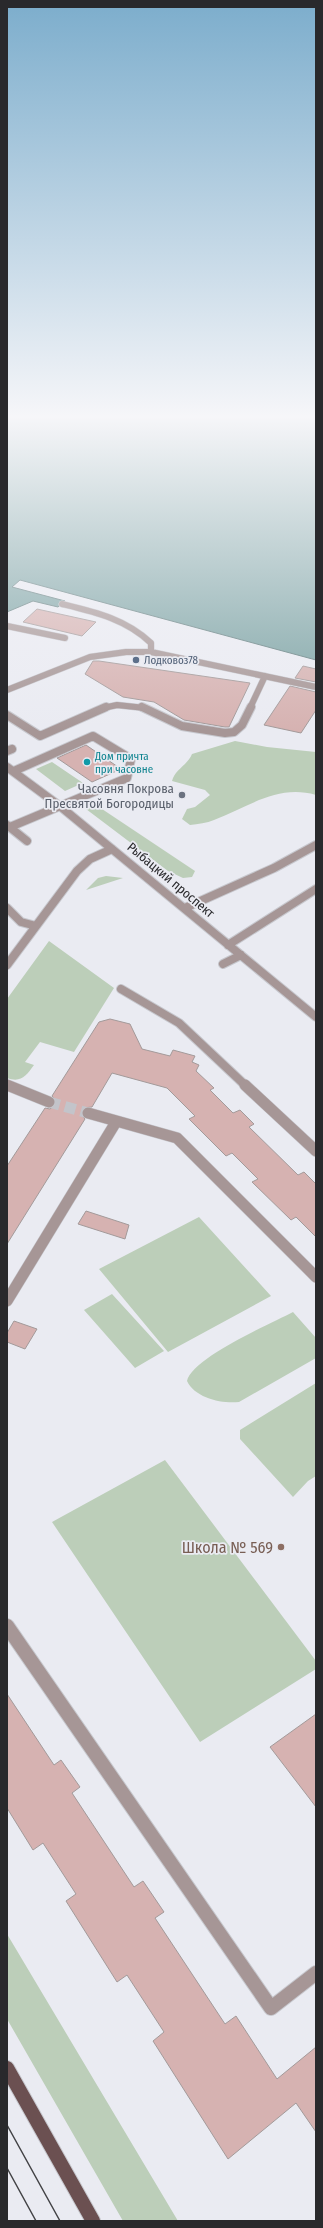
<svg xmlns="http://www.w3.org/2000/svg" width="323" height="2228" font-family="'Fira Sans Condensed',sans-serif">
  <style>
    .green { fill: #bcceb9 }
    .water { fill: #7ba2a3; stroke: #627e7f }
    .building { fill: #d6b2b1; stroke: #a39a9a }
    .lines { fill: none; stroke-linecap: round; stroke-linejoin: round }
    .minor-tunnel { stroke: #c3c4ca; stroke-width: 11; stroke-dasharray: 11 5.5; stroke-linecap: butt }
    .minor-far3-casing { stroke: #c7c8ce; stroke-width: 7 }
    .minor-far2-casing { stroke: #c7c8ce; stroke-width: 10 }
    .minor-far1-casing { stroke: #c7c8ce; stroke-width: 12 }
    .minor-casing { stroke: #c7c8ce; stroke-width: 16 }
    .major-casing { stroke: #c7c8ce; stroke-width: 16 }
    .minor-far3 { stroke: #a69696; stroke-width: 6 }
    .minor-far2 { stroke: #a69696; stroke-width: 8 }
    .minor-far1 { stroke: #a69696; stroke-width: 11 }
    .minor { stroke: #a69696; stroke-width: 14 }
    .major { stroke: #6b5051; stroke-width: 14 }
    .tram { stroke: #434346; stroke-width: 1.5 }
    .service-dot { fill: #5c6f8a; stroke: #eaebf2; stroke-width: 1.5 }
    .culture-dot { fill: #0f9aa8; stroke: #eaebf2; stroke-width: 1.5 }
    .worship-dot { fill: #6b7280; stroke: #eaebf2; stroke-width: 1.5 }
    .education-dot { fill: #8d6e63; stroke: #eaebf2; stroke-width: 1.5 }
    .labels { text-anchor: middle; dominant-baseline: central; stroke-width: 3.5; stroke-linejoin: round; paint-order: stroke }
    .far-service-label { font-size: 11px; fill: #4e5e75; stroke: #eaebf2; text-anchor: start }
    .far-culture-label { font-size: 11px; fill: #0d838f; stroke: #eaebf2; text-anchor: start }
    .worship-label { font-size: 13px; fill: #5b616d; stroke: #eaebf2; text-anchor: end }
    .street-label { font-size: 13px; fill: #29292c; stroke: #eaebf2 }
    .near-education-label { font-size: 16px; fill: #785e54; stroke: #eaebf2; text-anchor: end }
  </style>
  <rect width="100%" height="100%" fill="#eaebf2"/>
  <path class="green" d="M235,741l32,6 49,5v43c-39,-11 -67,12 -102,25 -7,3 -16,4 -24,5l-8,-6 5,-10 8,-2 15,-12 -5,-5 -33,-9c3,-12 15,-15 20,-27z
    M52,762l31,21 -18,8 -29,-22z
    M96,805l99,66 -3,6 -9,1 -15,-7 -82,-62 1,-3z
    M106,876l17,2 -37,12 12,-12z
    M49,941l65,47 -40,64 -34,-10 -15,20 9,3c-8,11 -13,18 -27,13v-79z
    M199,1217l72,79 -103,56 -69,-83z
    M112,1294l52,57 -29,17 -51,-58z
    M293,1312l23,26v20l-77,44c-17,2 -44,-4 -52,-21 5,-23 83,-57 106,-69z
    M316,1383v93l-8,5 -15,16 -53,-58v-9z
    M165,1460l151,201v8l-116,73 -148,-220z
    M7,1934l171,287h-55l-116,-202z"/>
  <path class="water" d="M7,419h309v241l-296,-80 -8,7 53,14 -7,6 -25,-6 -26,11z"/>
  <path class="building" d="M37,609l59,13 -14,14 -59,-14z
    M93,661h6l151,22 -21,44h-4l-41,-7 -30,-18 -31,-5 -38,-23z
    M303,666l13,3v13l-21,-4z
    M290,686l26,6v18l-15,23 -37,-8z
    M86,745l35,24 -29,13 -35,-24z
    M110,1019l20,5 12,25 28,7 3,-6 22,6 -3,6 7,3 -3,6 18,17 -4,2 23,23 7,-3 14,14 -5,3 49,48 6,-3 12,12v53l-20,-20 -5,3 -39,-38 6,-3 -26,-26 -6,3 -37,-37 6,-3 -28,-28 -55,-15 -20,34 -9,1 -2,6 4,5 -78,125v-78l38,-58 5,1 5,-4 1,-4 -4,-5 47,-74z
    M86,1211l43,14 -4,14 -47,-15z
    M14,1321l23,8 -12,20 -18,-7v-9z
    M7,1694l47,71 7,-5 19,27 -8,6 62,94 9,-6 21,31 -9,6 70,106 11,-8 41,63 39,-32v85l-20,-29 -68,56 -75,-118 11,-9 -37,-57 -10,7 -51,-81 10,-7 -33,-51 -10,7 -26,-42z
    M316,1714v93l-46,-60z"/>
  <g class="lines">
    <path class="minor-tunnel" d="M49,1102l39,11"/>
    <g class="minor-far3-casing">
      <path id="minor-far3" d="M62,604c33,8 64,15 89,39v9
        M7,626l58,12
        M7,690l83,-33 36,-5h25l165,35
        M103,708l14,-3 28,3
        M250,708l15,-32"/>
    </g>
    <g class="minor-far2-casing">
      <path id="minor-far2" d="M142,707l40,19 43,7 9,-1 8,-7 9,-18
        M7,715l33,21 66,-29
        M7,751l5,-2
        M7,767l54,40 255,210
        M7,825l20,16
        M10,827l117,-49 4,-19 -38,-23 -79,35
        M7,908l14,14 15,4
        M185,908l89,-40 42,-23
        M228,945l88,-56
        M223,964l18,-9
        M7,965l70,-94 13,-12 22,-10
        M121,989l58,34 67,63
        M7,1085l2,1"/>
    </g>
    <g class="minor-far1-casing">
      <path id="minor-far1" d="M7,1085l42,17
        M245,1085l71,66
        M88,1113l89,25 139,139
        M7,1301l109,-179"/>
    </g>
    <g class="minor-casing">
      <path id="minor" d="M7,1626l264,382 45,-35"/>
    </g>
    <g class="major-casing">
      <path id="major" d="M7,2068l86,153"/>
    </g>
    <use href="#minor-far3" class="minor-far3"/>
    <use href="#minor-far2" class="minor-far2"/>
    <use href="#minor-far1" class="minor-far1"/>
    <use href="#minor" class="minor"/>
    <use href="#major" class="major"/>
    <path class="tram" d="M7,2125l53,96
      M7,2168l29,53"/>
  </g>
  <linearGradient id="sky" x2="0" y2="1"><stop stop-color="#7cadcc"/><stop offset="0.57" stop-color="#f6f6f9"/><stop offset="1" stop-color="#f6f6f9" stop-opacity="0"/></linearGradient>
  <rect width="323" height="731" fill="url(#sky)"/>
  <circle class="service-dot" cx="136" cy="660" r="4"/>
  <circle class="culture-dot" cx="87" cy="762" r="4"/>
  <circle class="worship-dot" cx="182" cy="795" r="4"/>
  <circle class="education-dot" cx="281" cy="1547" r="4"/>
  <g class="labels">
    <g class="far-service-label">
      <text x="144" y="660">Лодковоз78</text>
    </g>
    <g class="far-culture-label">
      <text x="95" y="756">Дом причта<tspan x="95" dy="13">при часовне</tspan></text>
    </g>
    <g class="worship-label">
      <text x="174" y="788">Часовня Покрова<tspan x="174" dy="15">Пресвятой Богородицы</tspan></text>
    </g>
    <g class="street-label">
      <text transform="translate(171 880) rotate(40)">Рыбацкий проспект</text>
    </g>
    <g class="near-education-label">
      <text x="273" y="1547">Школа № 569</text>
    </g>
  </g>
  <rect width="323" height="2228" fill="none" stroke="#29292c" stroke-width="16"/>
</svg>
